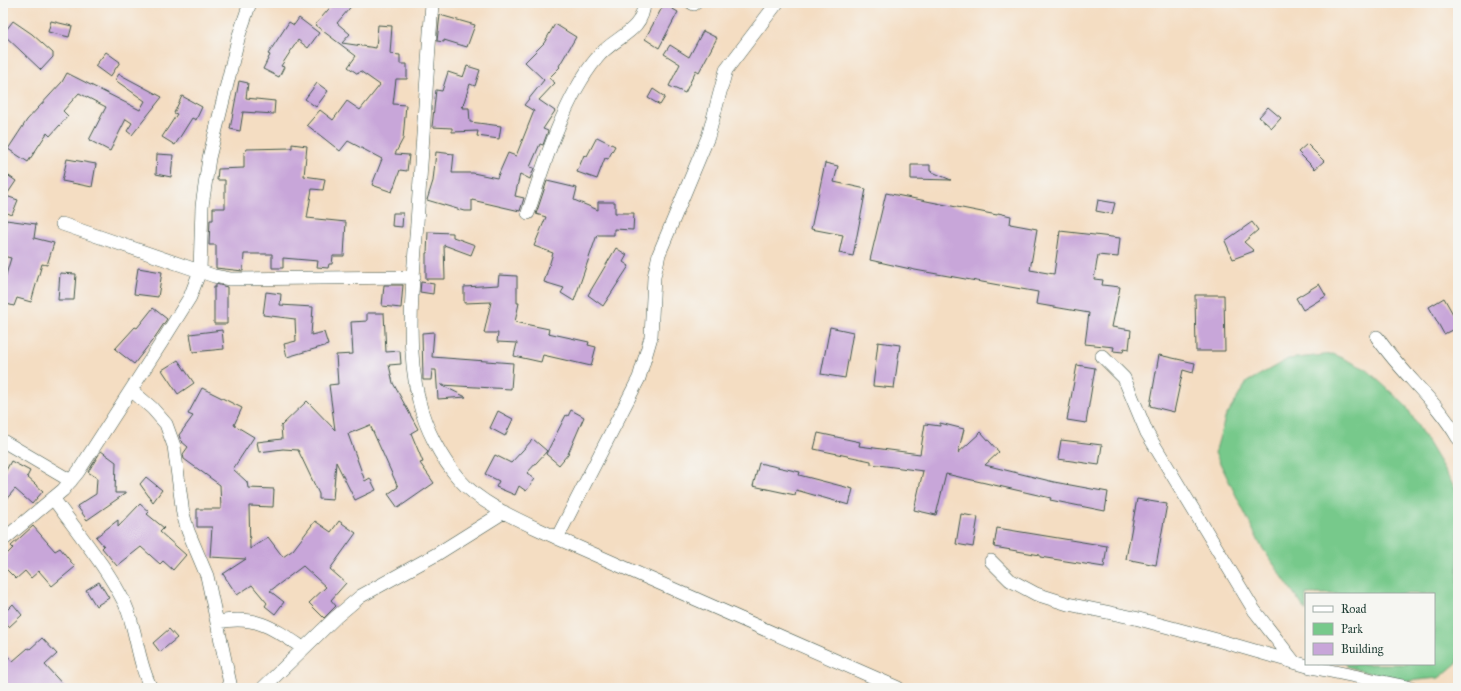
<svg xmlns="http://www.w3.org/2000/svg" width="1461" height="691" font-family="'IM FELL Great Primer',serif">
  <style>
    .green { fill: #77c98b; stroke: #4b8360 }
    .building { fill: #c8a6d9 }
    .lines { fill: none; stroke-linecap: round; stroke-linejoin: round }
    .minor-casing { stroke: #3f5549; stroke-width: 14 }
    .minor { stroke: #fff; stroke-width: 13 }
  </style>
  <rect width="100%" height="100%" fill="#f6f6f2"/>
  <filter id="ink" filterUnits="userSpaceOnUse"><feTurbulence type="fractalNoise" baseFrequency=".025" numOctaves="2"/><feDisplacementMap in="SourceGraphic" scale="8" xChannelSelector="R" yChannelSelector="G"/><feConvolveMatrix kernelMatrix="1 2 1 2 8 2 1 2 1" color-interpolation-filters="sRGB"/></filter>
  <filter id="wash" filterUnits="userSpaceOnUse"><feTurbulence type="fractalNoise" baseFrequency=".012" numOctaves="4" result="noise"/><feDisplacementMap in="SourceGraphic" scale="16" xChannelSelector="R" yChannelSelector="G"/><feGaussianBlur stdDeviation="0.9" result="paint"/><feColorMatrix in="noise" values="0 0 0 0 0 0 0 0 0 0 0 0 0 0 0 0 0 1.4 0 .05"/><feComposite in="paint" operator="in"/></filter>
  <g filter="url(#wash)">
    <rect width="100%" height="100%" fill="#f4ddc2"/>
    <path class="green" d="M1333,354l33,15 40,37 52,87v169l-19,16 -41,4 -50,-15 -3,-3h89v-70h-128v17l-45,-65 -46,-93 10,-35 22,-36 41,-23z"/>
    <g id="blocks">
      <path class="building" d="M334,3h20l-17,20 13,11 -8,9 34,5 2,-23 14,1 -2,28 10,1v9h7v15h-11l-3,25 13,1 -3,34 -8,15 14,1 -2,16 -7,-1 -8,22 -20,-7 10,-26 -34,-18 -8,10 -33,-26 13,-15 13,10 14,-19 13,9 20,-25 -20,-14 -2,3 -10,-7 8,-11 -41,-31z
        M664,4l14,8 -19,36 -14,-9z
        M440,15l35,10 -8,22 -23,-7v2l-7,-1z
        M299,18l20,15 -11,15 -10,-8 -17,26 3,1 -5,10 -16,-8 7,-14 -2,-1 21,-32 5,3z
        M13,21l19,13 21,19v4l-12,13 -38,-36z
        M51,21l21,5 -3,11 -21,-5z
        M555,24l21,13 -17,29 1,1 -11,11 6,5 -16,17 16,11 -12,18 5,2 -5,14 -3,-1 -10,23 4,1 -4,11 -10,-5 -5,22 9,2 -4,13 -48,-11v11h-8l-37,-11 6,-19 3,-29 18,2 -2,19h21l24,5 11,-25 8,3 18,-45 -10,-6 20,-25 -19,-18 19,-19z
        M703,31l14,7 -18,34 -3,-2 -11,23 -16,-7 11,-22 -16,-10 6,-9 19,12z
        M106,52l14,10 -10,15 -15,-11z
        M467,66l13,4 -5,16 -5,-2 -8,24h7l1,14 31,4 -2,13 -22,-3 1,-5 -26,1v-4l-20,-1 4,-37 6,1 6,-19 15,5z
        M67,73l73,37 5,-9 -30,-21 4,-6 43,23 -30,38 -5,-4 5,-8 -6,-4 -16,32 -21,-11 17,-33 -27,-14 -16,18 5,5 -18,20 -3,-3 -19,29 -20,-13 19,-29 35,-38z
        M239,81l9,2 -2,15 29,3 -1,13 -31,-2 -3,19 -10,-2z
        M317,83l11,8 -12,16 -11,-8z
        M653,89l12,8 -5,8 -12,-7z
        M182,96l20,11 -6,13 -4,-2 -17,27 -13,-8 15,-23 -3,-1z
        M1268,107l13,11 -9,10 -13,-11z
        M597,137l18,9 -7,13 -3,-1 -8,21 -20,-7 7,-17 3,1z
        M292,144l15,2 -3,30 21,3 -2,11 -11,-1 -5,29 39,4 -2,34h-11l-1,8h-3l-1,4 -11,-1 1,-6 -35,-3v10h-11v-14h-28l-1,17 -27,-3v-23h-7l1,-25h3v-12h12v-28h-8l1,-11 26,-1v-14l3,-5 45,-1z
        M1307,144l17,17 -9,8 -17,-17z
        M157,154l16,1 -2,22 -15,-3z
        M67,159l29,5 -4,23 -30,-6z
        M825,163l13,3 -4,16 32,7 -13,67 -14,-3 4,-18 -32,-6z
        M911,165h19v6l21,9 -40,-1z
        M3,172l13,9 -10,15 12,4 -6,15 -9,-4z
        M547,181l30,7 -3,12 24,10v-8h17v11h19l-1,17 -19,-1v6h-17l-23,66 -13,-8 3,-5 -20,-6 9,-29 -19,-7 12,-29 -10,-3z
        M886,193l111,22 1,-2 13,3 -1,8 27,5 -7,41 24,4 6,-43 60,7 -2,19 -20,-2 -4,24 9,1 -1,5 18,2 -8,40 19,3 -2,19 -5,-1 -1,4 -10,-1 1,-4 -29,-3 4,-31 -53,-9 2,-12 -123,-22 -45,-10z
        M1098,200l17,3 -3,11 -16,-3z
        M393,213h10l-1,14 -10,-1z
        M6,220l30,4 -2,14 20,5 -7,22 -5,-1 -11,38 -14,-4 -3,8 -11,-3v-18l8,-27 -8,-2z
        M1252,222l6,8 -14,12 10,9 -21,8 -8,-18z
        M428,232l25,1v4l22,8 -4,10 -27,-10 1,34h-19v-26h1z
        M616,248l11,7 -4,7 6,4 -26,40 -15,-11z
        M138,268l24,4 -4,25 -24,-3z
        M60,273l16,1 -2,26h-16z
        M499,275l18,1v27h2l-4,19 34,7 -1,4 41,9 -1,3 8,2 -5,19 -48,-11 -2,7 -27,-6 3,-13 -20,-1 1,-9h-14l7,-31 -27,1v-16l34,-2z
        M421,282l13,2 -1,10 -13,-2z
        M216,284l11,3v37h-13v-37h2z
        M1319,284l7,12 -23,14 -7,-12z
        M384,285h19l-2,23 -19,-2z
        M266,292l15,2 -1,11 33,2 -2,28 13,-3 4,13 -41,12 -3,-13 12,-3 -1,-22 -32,-4z
        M1195,295h29l1,56h-29z
        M1444,298l14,25v4l-14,7 -15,-27z
        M153,308l14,11 -12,18 -21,27 -19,-15 20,-22 2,1z
        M367,313h17l2,39 14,-1 1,13 -12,1 4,18 25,46 -7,4 12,29 -3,1 14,20 -36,25 -10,-14 10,-7 -28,-62 -22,9 17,47 5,-3 6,12 -21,10 -19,-38 -3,38 -14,-1v-5l-21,-44 -15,-1 -24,3 -2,-10 25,-3 -1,-13 26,-25 28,29 -6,-45 9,-1 -2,-29 17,-1 -2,-32 16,-1z
        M830,327l23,5 -8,46 -24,-4z
        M222,330l2,19 -31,3 -3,-18z
        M434,332l-2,25 81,6 -2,26 -70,-4 25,12 -28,2 -2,-29h-4l-1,10h-8l-1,-47z
        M878,342l22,3 -6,43 -21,-2z
        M1159,355l36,8 -2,10 -10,-3 -9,42 -24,-6z
        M178,360l16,23 -16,11 -16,-24z
        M1077,365l18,3 -9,55 -19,-3z
        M202,388l40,20 -8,17 20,12 -21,32 14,13 1,6 26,1 -1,18 -24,-1 1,43 18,-12 15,20 10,-7 22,-29 16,11 8,-11 17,12 -26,36 16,14 -15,17 5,6 -12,12 -15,-15 17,-16 -23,-21 -33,25 14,11 -9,12 -10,-8 2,-3 -15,-18 -15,10 -14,-21 23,-15 -36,-2 2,-30h-15v-18h24l-1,-24 -36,-26 -1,-5 5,-7 -7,-6 -2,-6 14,-19 -5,-2z
        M571,410l13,7 -16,37 -9,11 -13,-11 20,-39 2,1z
        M498,411l15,8 -8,17 -15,-8z
        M940,423l24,6 -6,24 23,-21 18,20 -14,13 69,17 54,10 -3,19 -55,-11 1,-2 -105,-24 -10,41 -22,-5 9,-39 -52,-7v-3l-57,-12 4,-16 42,9 -1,4 61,8 5,-30 15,2z
        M533,439l14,12 -20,22 8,6 -9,12 -7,-5 -4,9 -19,-8 3,-6 -14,-7 10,-19 16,8z
        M1061,440l41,5 -3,20 -41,-6z
        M101,451l15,11 -1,31h11l-39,27 -10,-14 19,-12 1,-16 -9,-6z
        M11,461l19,10 -3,6 16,14 -11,13 -17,-15 -12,14v-27z
        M759,463l41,9 -1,3 54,14 -4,16 -53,-15 -1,5 -42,-9z
        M146,477l16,13 -9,12 -13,-18z
        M1137,499l30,5 -11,61 -30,-6z
        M140,504l9,8 -2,2 17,14 -4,4 26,23 -13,15 -10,-9 -3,3 -19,-17 -24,19 -15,-18 2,-2 -8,-9 22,-17v7z
        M961,514l17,3 -5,30 -17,-3z
        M33,526l22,25 5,-3 15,19 -23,19 -13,-15 -8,7 -6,-7 -9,8 -13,-13v-8l10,-10 -2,-2z
        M997,528l110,18 -3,21 -64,-10v-2l-46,-8z
        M99,582l10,16 -13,8 -10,-16z
        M13,604l9,11 -13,12 -6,-7v-6z
        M169,629l8,9 -17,14 -7,-9z
        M42,638l15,16 -12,11 21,23h-54l-9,-9v-27l10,9 15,-13 2,1z"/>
    </g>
  </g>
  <g filter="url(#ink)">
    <use href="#blocks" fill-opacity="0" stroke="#3f5549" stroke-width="1"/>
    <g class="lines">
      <g class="minor-casing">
        <path id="minor" d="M432,3c-5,73 -10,147 -15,220 -4,58 -12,121 2,178 6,27 22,57 40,78 23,27 67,44 98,59l341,150
          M692,3l2,1
          M528,213c15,-47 37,-117 69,-155 16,-21 46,-25 47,-55
          M62,224l152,52 16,3 184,-2
          M1377,337c24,36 59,63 81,101
          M1102,356l22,22 23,55 107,177 40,52
          M131,390l21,18 14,16 8,22 9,68 5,17 19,45 24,112
          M3,441l68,40
          M53,498c24,34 54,69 72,106 12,26 12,57 26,84
          M557,538l82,-160 12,-41 3,-60 5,-23 49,-117 18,-67 51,-67
          M3,540l60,-50 15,-18 87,-135 25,-40 10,-26 2,-65 7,-48 30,-123 11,-32
          M991,561l19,19 26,14 32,10 67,14 82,22 94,27 101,21
          M218,622c38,-7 54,5 85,26
          M263,688l73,-71 25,-21 76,-42 67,-42"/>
      </g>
      <use href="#minor" class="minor"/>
    </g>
  </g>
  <rect width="1461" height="691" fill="none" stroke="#f6f6f2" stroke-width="16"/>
  <rect x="1305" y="593" width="130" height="72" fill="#f6f6f2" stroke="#a0aca6"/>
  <rect x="1313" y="606" width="20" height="6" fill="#ffffff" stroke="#a0aca6"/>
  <text x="1341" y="613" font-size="12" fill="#1f3d34">Road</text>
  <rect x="1313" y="623" width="20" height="12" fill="#77c98b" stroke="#a0aca6"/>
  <text x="1341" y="633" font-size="12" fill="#1f3d34">Park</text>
  <rect x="1313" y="643" width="20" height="12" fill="#c8a6d9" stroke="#a0aca6"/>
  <text x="1341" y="653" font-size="12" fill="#1f3d34">Building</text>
</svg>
